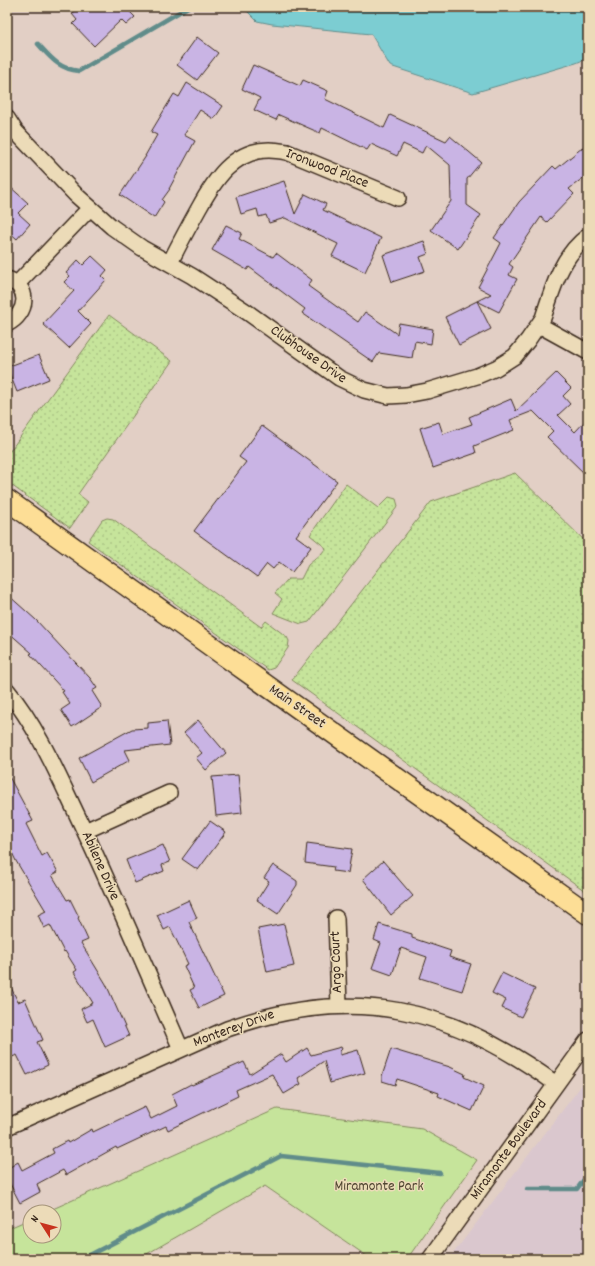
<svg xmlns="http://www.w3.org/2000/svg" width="595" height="1266" font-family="Dekko,sans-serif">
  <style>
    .built { fill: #dac7ce }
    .grass { fill: url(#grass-dots); stroke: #80875c }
    .park { fill: #c6e49b; stroke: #80875c }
    .water { fill: #7bcdd2; stroke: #618c8a }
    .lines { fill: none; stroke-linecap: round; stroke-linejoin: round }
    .stream { stroke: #618c8a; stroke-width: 4.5 }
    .building { fill: #c9b4e4; stroke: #3b2a1e }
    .minor-casing { stroke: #3b2a1e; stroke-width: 18 }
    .major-casing { stroke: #3b2a1e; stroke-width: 23 }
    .minor { stroke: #ecdbb8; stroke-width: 15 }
    .major { stroke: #fdde96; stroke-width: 20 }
    .labels { text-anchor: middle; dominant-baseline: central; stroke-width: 3; stroke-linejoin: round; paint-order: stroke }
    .street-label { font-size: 15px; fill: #3b2a1e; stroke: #ecdbb8 }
    .park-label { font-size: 15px; fill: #504631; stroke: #ecdbb8 }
  </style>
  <defs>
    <pattern id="grass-dots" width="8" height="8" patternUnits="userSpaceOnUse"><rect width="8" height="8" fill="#c6e49b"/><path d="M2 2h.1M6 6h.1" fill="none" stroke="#abc485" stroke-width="1.8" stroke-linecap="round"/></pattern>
  </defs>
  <rect width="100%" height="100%" fill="#e2cfc5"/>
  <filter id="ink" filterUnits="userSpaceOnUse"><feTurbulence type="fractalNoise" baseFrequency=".025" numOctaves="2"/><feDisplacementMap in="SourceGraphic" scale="8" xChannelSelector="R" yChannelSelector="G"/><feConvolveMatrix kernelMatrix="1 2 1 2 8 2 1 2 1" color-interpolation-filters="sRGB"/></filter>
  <g filter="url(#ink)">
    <path class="built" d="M588,1077v182h-139z"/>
    <path class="grass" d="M109,315l63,46 -94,133 10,8 -18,26 -63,-46v-27z
      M515,473l73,71v349l-296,-213 139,-178z
      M346,484l32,24 11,-11 7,2 2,7 -89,116 -8,2 -28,-11 9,-14 -7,-6 13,-14h13l7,-14 13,-11 5,-6 -16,-13z
      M107,518l6,1 148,108 5,-6 21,16 2,4 -1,7 -14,20 -6,2 -180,-129 14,-21z"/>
    <path class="park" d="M277,1109l145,20 55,31 -70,99h-36l-106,-73 -127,73h-131v-30l23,-10v17h24v-24h-8z"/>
    <path class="water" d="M243,7h345v51l-12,5 -103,30 -83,-27 -19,-32 -99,-10 -15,-3z"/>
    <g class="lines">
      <path class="stream" d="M38,44c13,14 21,25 41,27l109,-64
        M527,1189h50l11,-15
        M82,1259l199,-103 159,17"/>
    </g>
    <path class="building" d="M80,7h55l-5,5 5,5 -9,8 -5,-5 -27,26 -21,-22 4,-4 -5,-6z
      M197,37l21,16 -21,27 -20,-15z
      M253,65l47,21 3,-6 25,11 -3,8 59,29 6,-13 56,26 4,-5 31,26 -14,17v26l14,10 -23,34 -27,-19 20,-29 -1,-36 -24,-20 -4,8 -19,-9 -6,12 -26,-12 -4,6 -45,-22 -2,5 -41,-18 -3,5 -22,-10 6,-12 -18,-9z
      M187,83l36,23 -9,13 -14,-9 -16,25 11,6 -26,48h1l-8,11 2,2 -10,16 -34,-23 26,-39h-1l12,-21 -6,-3 15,-25 8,-13 5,3z
      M588,143v31l-19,15 5,5 -27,28 -6,-5 -32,47 4,3 -4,8 8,4 -18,33 -22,-11 14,-7 -13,-7 23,-44 -7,-5 25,-36 34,-36 3,3z
      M284,181l11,33 10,-20 21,10 -3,6 58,28 -16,34 -33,-16 6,-12 -53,-26 -16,5 -3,-8 -7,2 -2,-8 -16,5 -5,-17z
      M7,184l21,19 -10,10 12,11 -13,15 -10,-9z
      M226,225l16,8 -3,6 34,18 3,-4 36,27 -4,6 50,36 7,-10 32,22 2,-11 34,6 -2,15 -16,-3 -3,17 -33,-5 -6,9 -71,-49 3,-4 -56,-42 -2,3 -35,-20z
      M424,241l4,13 -8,3 5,14 -33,11 -9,-27z
      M92,256l15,14 -5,6 4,4 -28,31 13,13 -22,24 -26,-24 31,-33 -10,-9 6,-6 -4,-3 12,-13 5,5z
      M477,301l14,28 -32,16 -14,-28z
      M39,355l10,24 -32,13 -10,-25z
      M556,373l15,15 -8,8 7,8 -12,11 17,17 13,-14v59l-41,-40 6,-6 -20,-20 -23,9 4,10 -40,16 2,7 -43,15 -13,-40 19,-6 4,12 29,-10 -3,-7 42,-18 5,12z
      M262,426l75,55 -41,55 15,11 -19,25 -13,-10 -6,7 -6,-5 -10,13 -63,-46 52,-69 -7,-5z
      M7,594l29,26 54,58 7,10 -5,3 10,16 -30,20 -11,-17 9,-6 -8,-12 2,-1 -34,-37 2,-1 -25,-22z
      M198,720l28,33 -20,17 -10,-12 6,-5 -18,-20z
      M167,721l3,24 -45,5 5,10 -39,22 -12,-24 53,-29 16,-1v-5z
      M7,773l26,48 -7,3 16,32 5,-3 11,19 -6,3 15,25 3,-1 9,18 -1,1 10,22 -7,3 25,41 23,52 -24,11 -12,-28 -6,3 -6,-13 12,-6 -19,-31 3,-2 -12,-19 -1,1 -14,-27 -6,3 -6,-13 8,-4 -30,-50 -9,-19z
      M238,775l4,38 -26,3 -4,-39z
      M210,821l16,11 -28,38 -16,-11z
      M307,843l45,6 -4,24 -15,-2 1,-4 -29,-4z
      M163,845l7,17 -8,3 2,6 -29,12 -9,-23z
      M383,861l30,35 -22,19 -28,-36z
      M273,865l24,16v4l-19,29 -21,-14 12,-19 -5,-3z
      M189,900l8,18 -8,4 35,74 -25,12 -9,-18 4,-2 -10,-22 4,-2 -18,-37 -6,3 -7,-15z
      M284,924l10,42 -27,6 -9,-43z
      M379,924l33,10v4l39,13 -2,6 22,7 -9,27 -42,-13 7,-21 -26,-9 -9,27 -20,-7 9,-25 -7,-3z
      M502,973l33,16 -14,28 -19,-9 4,-8 -14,-7z
      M7,979l11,23 7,-3 18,41 -6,2 11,23 -21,10 -10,-20 -5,2 -5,-11z
      M341,1047l1,2 -2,2v4l18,-5 7,23 -35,10 -6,-22 -26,17 3,6 -17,10 -12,-20 -36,16 2,6 -70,34 -2,-4 -49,23 -1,-2 -50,28 -3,-5 -26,14 3,8 -20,11 -13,-25v-9l11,-7 4,8 32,-17 -2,-4 15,-8 1,2 24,-14 1,3 52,-25 6,12 26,-13 -5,-12 19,-10 1,1 52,-23 6,12 31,-20 5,8 21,-14 4,7z
      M391,1049l59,18 15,7 -1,3 20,9 -12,25 -34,-15 1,-3 -42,-14 -2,6 -13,-4v-5z"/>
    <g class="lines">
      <g class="minor-casing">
        <path id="minor" d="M7,118l9,14 60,63 36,32 30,21 50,28 55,36 92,66 25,12 24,6 18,-1 21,-4 50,-15 19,-8 19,-12 13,-16 15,-22c10,-30 18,-62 45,-82
          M170,263c9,-19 19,-37 29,-55 15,-27 34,-58 70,-58 6,0 12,1 18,2l111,46
          M7,279c24,7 21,35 0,45
          M17,284l73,-76
          M539,325l49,27
          M7,690c31,38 50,83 71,127 36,76 69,154 103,232
          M85,831l84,-38
          M336,918l3,88
          M7,1127l220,-98c125,-45 224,-22 329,55
          M430,1259l158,-219"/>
      </g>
      <g class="major-casing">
        <path id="major" d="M7,500l218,156 363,258"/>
      </g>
      <use href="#minor" class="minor"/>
      <use href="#major" class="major"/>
    </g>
  </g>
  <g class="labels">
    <g class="street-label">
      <text transform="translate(327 169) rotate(21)">Ironwood Place</text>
      <text transform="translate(308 355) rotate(35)">Clubhouse Drive</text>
      <text transform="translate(297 707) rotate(35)">Main Street</text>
      <text transform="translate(100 866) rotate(66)">Abilene Drive</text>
      <text transform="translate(337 962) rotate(-92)">Argo Court</text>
      <text transform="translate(234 1029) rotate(-20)">Monterey Drive</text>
      <text transform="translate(509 1150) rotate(-54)">Miramonte Boulevard</text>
    </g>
    <g class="park-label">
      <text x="379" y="1187">Miramonte Park</text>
    </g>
  </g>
  <rect width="595" height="1266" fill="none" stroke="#ecdbb8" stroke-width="24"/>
  <rect x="12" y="12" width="571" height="1242" fill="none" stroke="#3b2a1e" stroke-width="1.5" filter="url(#ink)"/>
  <g transform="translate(42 1224) rotate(306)"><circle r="19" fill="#ecdbb8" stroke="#a5947a"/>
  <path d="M0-3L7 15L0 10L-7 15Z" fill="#c8321e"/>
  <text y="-6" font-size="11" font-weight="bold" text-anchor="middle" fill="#3b2a1e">N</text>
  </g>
</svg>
